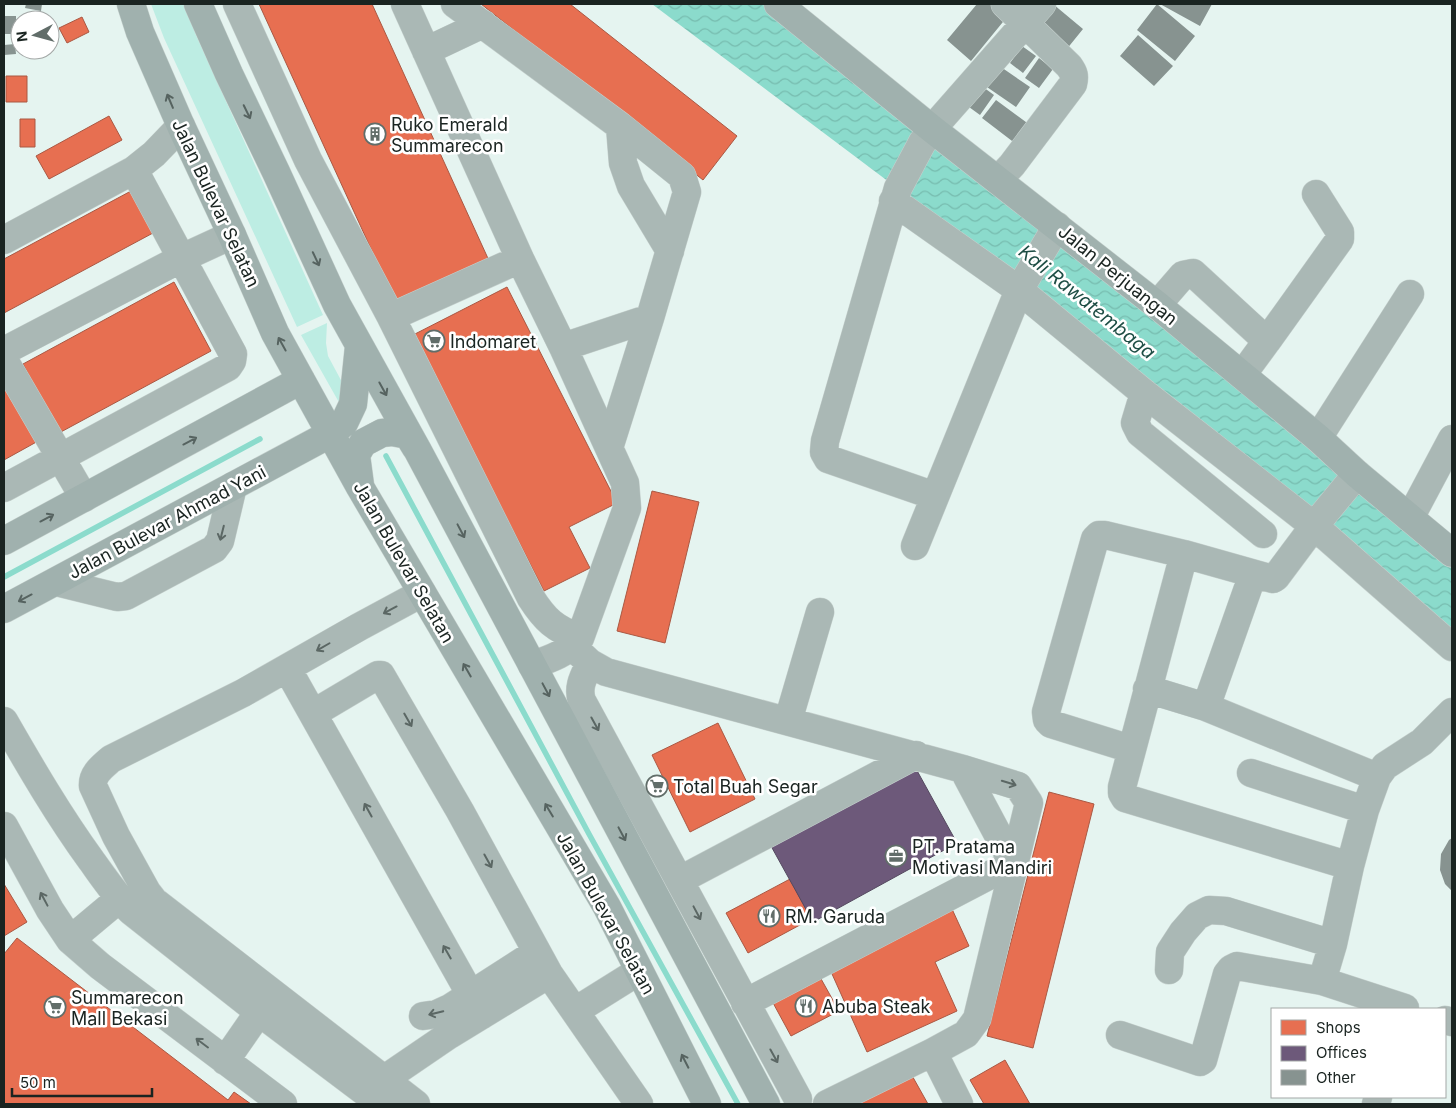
<svg xmlns="http://www.w3.org/2000/svg" width="1456" height="1108" font-family="Inter,sans-serif">
  <style>
    .green { fill: #bdede3 }
    .water { fill: url(#water-waves) }
    .shops { fill: #e76f51; stroke: #aa5843 }
    .offices { fill: #6d597a; stroke: #54495f }
    .lines { fill: none; stroke-linecap: round; stroke-linejoin: round }
    .stream { stroke: #8bdbcc; stroke-width: 5.5 }
    .building { fill: #879390 }
    .minor-casing { stroke: #c6d1ce; stroke-width: 29 }
    .major-casing { stroke: #c6d1ce; stroke-width: 29 }
    .minor { stroke: #aab8b5; stroke-width: 28 }
    .major { stroke: #a0b1ae; stroke-width: 28 }
    .oneway { stroke: #566360 }
    .oneway2 { stroke: #5b6764 }
    .labels { text-anchor: middle; dominant-baseline: central; stroke-width: 5; stroke-linejoin: round; paint-order: stroke }
    .poi-label { font-size: 18px; fill: #1a2421; stroke: #fff; text-anchor: start }
    .street-label { font-size: 18px; fill: #1a2421; stroke: #fff }
    .water-label { font-size: 19px; font-style: italic; fill: #1e4e45; stroke: #fff }
  </style>
  <defs>
    <pattern id="water-waves" width="16" height="10" patternUnits="userSpaceOnUse" patternTransform="scale(1.25)"><rect width="16" height="10" fill="#8bdbcc"/><path d="M0 5q4-4 8 0t8 0" fill="none" stroke="#77bcaf"/></pattern>
  </defs>
  <rect width="100%" height="100%" fill="#e5f4f0"/>
  <path class="green" d="M151,4h34l11,31 127,280 -26,12 -133,-289z
    M327,323l-1,20 2,13 22,41 -5,16 -44,-78z"/>
  <path class="water" d="M652,4h126l674,549v94l-555,-459z"/>
  <path class="shops" d="M259,4h113l119,261 -93,43z
    M481,4h89l167,132 -34,44z
    M82,17l7,15 -22,11 -8,-15z
    M6,76h21v26h-21z
    M109,116l13,24 -73,39 -13,-23z
    M20,119h15v28h-15z
    M131,191l22,42 -149,80v-54z
    M174,282l37,69 -152,82 -36,-69z
    M507,287l110,216 -48,24 21,41 -46,23 -131,-256z
    M4,375l36,65 -36,20z
    M652,491l47,11 -34,141 -48,-12z
    M718,723l37,76 -65,33 -38,-77z
    M1049,792l45,12 -61,244 -46,-12z
    M790,879l21,40 -63,34 -22,-40z
    M4,884l23,38 -23,14z
    M952,909l17,37 -34,16 22,49 -90,41 -39,-87z
    M17,938l211,162 6,-8 17,12h-247v-150z
    M820,977l19,34 -48,25 -19,-35z
    M1005,1060l25,44h-46l-14,-24z
    M910,1072l18,32h-75z"/>
  <path class="offices" d="M915,767l42,76 -144,79 -42,-76z"/>
  <g class="lines">
    <path class="stream" d="M386,456l203,378 149,270
      M4,577l256,-138"/>
  </g>
  <path class="building" d="M26,4h16l-1,7 -16,-3z
    M977,4h15l15,13 -36,44 -24,-21z
    M1053,4l30,25 -17,21 -30,-25z
    M1157,4l38,32 -20,25 -38,-31z
    M1160,4h52l-12,22z
    M4,16h12v18h-12z
    M1138,35l35,31 -19,20 -34,-30z
    M15,44l1,10 -12,1v-10z
    M1022,46l14,10 -13,17 -13,-10z
    M1039,58l14,11 -14,19 -14,-10z
    M998,65l32,22 -14,20 -32,-22z
    M983,87l11,8 -14,20 -11,-8z
    M996,100l34,25 -14,19 -34,-26z
    M1452,838v53l-7,-7 -5,-14 1,-16 8,-14z"/>
  <g class="lines">
    <g class="minor-casing">
      <path id="minor" d="M237,4l71,156 83,157 140,281c14,22 24,31 49,40
        M405,4l115,255 43,88 62,136 2,25 -47,130c-13,15 -29,21 -48,27
        M455,4l165,122 62,50 5,16 -37,126 -41,130
        M426,51l57,-27
        M620,126l3,37 8,23 39,65
        M134,170l20,-16 27,-28
        M998,180l14,-15 61,-81c2,-8 1,-11 -4,-18l-64,-62
        M893,201l126,89 125,103 170,133 138,121
        M4,240l130,-70 99,184 -1,7 -4,6 -224,121
        M1157,305l26,-30 10,-2 74,68 -25,34
        M391,317l129,-58
        M1267,341l73,-102v-7l-24,-38
        M563,347l87,-29
        M4,351l178,-93 50,-23
        M4,360l80,138
        M1144,393l-9,30 5,10 123,101
        M1318,438l92,-144
        M935,496l-107,-37 -4,-7 1,-11 73,-253 24,-45 10,-14 110,-125
        M1410,518l42,-79
        M915,546l104,-256 38,-64
        M1184,554l-62,233v6l3,5 225,68
        M56,582l61,15 9,-1 88,-47 6,-8 13,-55
        M573,647l17,16 16,9 357,97 55,17 11,17 -52,216 -11,15 -33,18
        M590,663c-6,13 -13,24 -8,38l216,398
        M287,668l195,347
        M1147,689l59,18 171,70
        M1206,707l47,-133
        M314,713l64,-38h3l79,136 89,163 -100,61 -66,45
        M4,721c27,47 55,95 87,139 13,18 25,36 40,51l128,101 122,92
        M788,721l32,-109
        M1131,749l-80,-25 -4,-4 -1,-8 49,-173 4,-4h6l79,19 89,25 3,-2 38,-51 43,-52
        M963,769l50,94
        M1251,773l114,37
        M4,826l46,84 20,30 30,26 183,138
        M680,880l236,-125
        M70,940l49,-41
        M1169,970l1,-18 13,-20 14,-16 12,-6 17,1 107,33
        M549,974l90,130
        M1322,981l11,-37 17,-78 15,-56 12,-33 8,-11 37,-24 30,-30
        M745,1003l268,-140
        M575,1011l64,-40
        M423,1016l14,-2 13,-6 87,-56
        M1445,1020l7,2
        M1120,1035l80,27 3,-2 24,-86 4,-5 6,-3 85,15 83,27v1
        M225,1061l34,-49
        M416,1104l-262,-203 -7,-9 -31,-56 -23,-50c-1,-12 9,-19 18,-27l132,-66 116,-66 63,-34
        M827,1104l106,-52 26,52
        M1376,1104l2,-7"/>
    </g>
    <g class="major-casing">
      <path id="major" d="M131,4l9,28 41,94 51,109 43,98 85,154 247,420 100,197
        M198,4l31,70 47,98 61,133 81,146 348,653
        M778,4l154,125 225,176 161,133 39,36 95,79
        M360,485l-4,-30 7,-12 19,-10 10,-1 16,3 8,13
        M4,541l297,-161
        M4,609l326,-175 14,-11 9,-19 6,-58"/>
    </g>
    <use href="#minor" class="minor"/>
    <use href="#major" class="major"/>
  </g>
  <defs><path id="oneway-shaft" d="M-6 0H5M1.5-3L5.5 0L1.5 3" fill="none" stroke-width="1.6" stroke-linecap="round" stroke-linejoin="round" transform="scale(1.25)"/></defs>
  <g class="oneway">
    <use href="#oneway-shaft" transform="translate(170 101) rotate(-113)"/>
    <use href="#oneway-shaft" transform="translate(247 112) rotate(64)"/>
    <use href="#oneway-shaft" transform="translate(316 259) rotate(65)"/>
    <use href="#oneway-shaft" transform="translate(282 344) rotate(-119)"/>
    <use href="#oneway-shaft" transform="translate(383 389) rotate(61)"/>
    <use href="#oneway-shaft" transform="translate(190 441) rotate(-28)"/>
    <use href="#oneway-shaft" transform="translate(47 518) rotate(-28)"/>
    <use href="#oneway-shaft" transform="translate(461 531) rotate(62)"/>
    <use href="#oneway-shaft" transform="translate(25 598) rotate(152)"/>
    <use href="#oneway-shaft" transform="translate(467 670) rotate(-120)"/>
    <use href="#oneway-shaft" transform="translate(546 690) rotate(62)"/>
    <use href="#oneway-shaft" transform="translate(549 810) rotate(-121)"/>
    <use href="#oneway-shaft" transform="translate(622 834) rotate(62)"/>
    <use href="#oneway-shaft" transform="translate(685 1061) rotate(-117)"/>
  </g>
  <g class="oneway2">
    <use href="#oneway-shaft" transform="translate(222 533) rotate(104)"/>
    <use href="#oneway-shaft" transform="translate(390 610) rotate(152)"/>
    <use href="#oneway-shaft" transform="translate(323 647) rotate(150)"/>
    <use href="#oneway-shaft" transform="translate(408 720) rotate(60)"/>
    <use href="#oneway-shaft" transform="translate(595 724) rotate(61)"/>
    <use href="#oneway-shaft" transform="translate(1009 783) rotate(17)"/>
    <use href="#oneway-shaft" transform="translate(368 810) rotate(-119)"/>
    <use href="#oneway-shaft" transform="translate(488 861) rotate(61)"/>
    <use href="#oneway-shaft" transform="translate(44 899) rotate(-118)"/>
    <use href="#oneway-shaft" transform="translate(697 913) rotate(62)"/>
    <use href="#oneway-shaft" transform="translate(447 952) rotate(-120)"/>
    <use href="#oneway-shaft" transform="translate(436 1013) rotate(166)"/>
    <use href="#oneway-shaft" transform="translate(202 1043) rotate(-143)"/>
    <use href="#oneway-shaft" transform="translate(774 1056) rotate(61)"/>
  </g>
  <defs>
    <g id="building-ring" transform="scale(1.125)"><circle r="9.5" fill="#fff" stroke="#616d69" stroke-width="1.5"/><path d="M-4-6H4V6H1V3H-1V6H-4ZM-2.5-4.3h1.7v1.8h-1.7ZM.8-4.3h1.7v1.8H.8ZM-2.5-1h1.7V.8h-1.7ZM.8-1h1.7V.8H.8Z" fill="#616d69"/></g>
    <g id="supermarket-ring" transform="scale(1.125)"><circle r="9.5" fill="#fff" stroke="#616d69" stroke-width="1.5"/><path d="M-6-5.5h2.5l.6 2H6L4.5 2H-2.5L-4.4-4H-6ZM-1.5 3.2a1.3 1.3 0 1 0 .1 0ZM3 3.2a1.3 1.3 0 1 0 .1 0Z" fill="#616d69"/></g>
    <g id="office-ring" transform="scale(1.125)"><circle r="9.5" fill="#fff" stroke="#616d69" stroke-width="1.5"/><path d="M-6-3h4V-5.5h4V-3h4V5H-6ZM-1-4.5V-3h2v-1.5ZM-6 0V1H6V0Z" fill="#616d69"/></g>
    <g id="restaurant-ring" transform="scale(1.125)"><circle r="9.5" fill="#fff" stroke="#616d69" stroke-width="1.5"/><path d="M-5-6h1v4h1v-4h1v4h1v-4h1v5L-1.5 .5V6h-2V.5L-5-1ZM5-6V6H3V1.5H1.5Q1.5-4 5-6Z" fill="#616d69"/></g>
  </defs>
  <g fill-rule="evenodd">
    <use href="#building-ring" x="375" y="134"/>
    <use href="#supermarket-ring" x="434" y="341"/>
    <use href="#supermarket-ring" x="657" y="786"/>
    <use href="#office-ring" x="896" y="856"/>
    <use href="#restaurant-ring" x="769" y="916"/>
    <use href="#restaurant-ring" x="806" y="1006"/>
    <use href="#supermarket-ring" x="55" y="1007"/>
  </g>
  <g class="labels">
    <g class="poi-label">
      <text x="391" y="124">Ruko Emerald<tspan x="391" dy="21">Summarecon</tspan></text>
      <text x="450" y="341">Indomaret</text>
      <text x="673" y="786">Total Buah Segar</text>
      <text x="912" y="846">PT. Pratama<tspan x="912" dy="21">Motivasi Mandiri</tspan></text>
      <text x="785" y="916">RM. Garuda</text>
      <text x="71" y="997">Summarecon<tspan x="71" dy="21">Mall Bekasi</tspan></text>
      <text x="822" y="1006">Abuba Steak</text>
    </g>
    <g class="street-label">
      <text transform="translate(216 203) rotate(65)">Jalan Bulevar Selatan</text>
      <text transform="translate(1118 275) rotate(39)">Jalan Perjuangan</text>
      <text transform="translate(167 522) rotate(-28)">Jalan Bulevar Ahmad Yani</text>
      <text transform="translate(404 562) rotate(60)">Jalan Bulevar Selatan</text>
      <text transform="translate(606 913) rotate(61)">Jalan Bulevar Selatan</text>
    </g>
    <g class="water-label">
      <text transform="translate(1087 302) rotate(39)">Kali Rawatembaga</text>
    </g>
  </g>
  <rect width="1456" height="1108" fill="none" stroke="#1a2421" stroke-width="10"/>
  <rect x="1271" y="1008" width="175" height="90" fill="#ffffff" stroke="#a3a7a6"/>
  <rect x="1281" y="1020" width="25" height="15" fill="#e76f51" stroke="#a3a7a6"/>
  <text x="1316" y="1033" font-size="15" fill="#1a2421">Shops</text>
  <rect x="1281" y="1046" width="25" height="15" fill="#6d597a" stroke="#a3a7a6"/>
  <text x="1316" y="1058" font-size="15" fill="#1a2421">Offices</text>
  <rect x="1281" y="1070" width="25" height="15" fill="#879390" stroke="#a3a7a6"/>
  <text x="1316" y="1083" font-size="15" fill="#1a2421">Other</text>
  <g transform="translate(35 35) rotate(264)"><circle r="24" fill="#ffffff" stroke="#a3a7a6"/>
  <path d="M0-4L9 19L0 12L-9 19Z" fill="#616d69"/>
  <text y="-8" font-size="14" font-weight="bold" text-anchor="middle" fill="#1a2421">N</text>
  </g>
  <path d="M12 1088v8h140v-8" fill="none" stroke="#1a2421" stroke-width="2.5"/>
  <text x="20" y="1088" font-size="15" fill="#1a2421" stroke="#ffffff" stroke-width="4" paint-order="stroke">50 m</text>
</svg>
